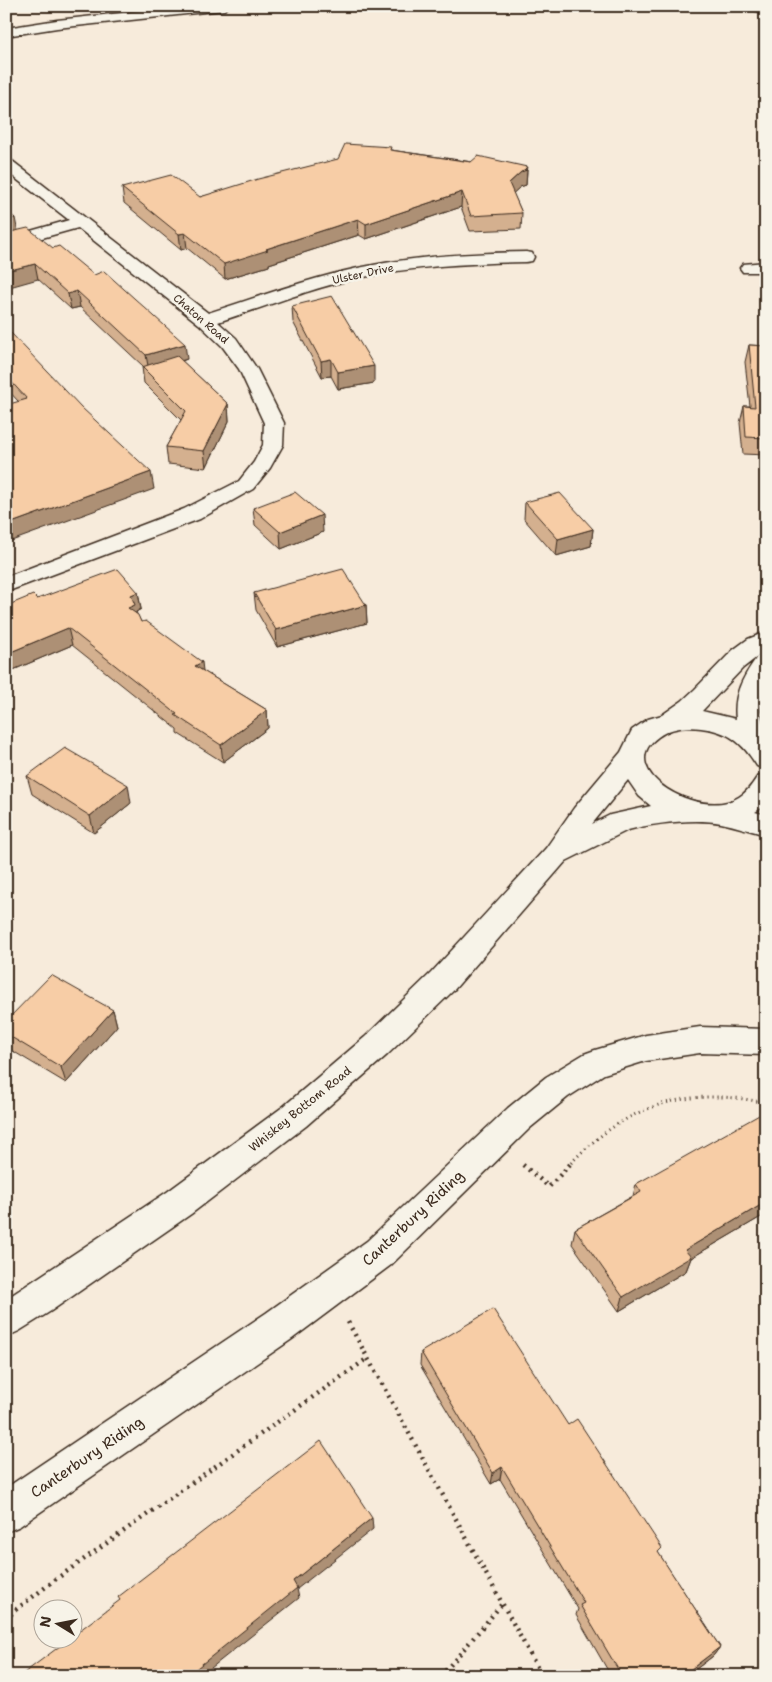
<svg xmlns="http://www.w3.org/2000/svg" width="772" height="1682" font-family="'Shantell Sans',sans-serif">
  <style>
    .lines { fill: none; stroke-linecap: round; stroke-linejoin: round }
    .street-casing { stroke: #3b2a1e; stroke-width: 3 }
    .secondary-casing { stroke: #3b2a1e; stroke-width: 3 }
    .path-far1 { stroke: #3b2a1e; stroke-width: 3; stroke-dasharray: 1 4; stroke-linecap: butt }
    .path { stroke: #3b2a1e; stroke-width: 4.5; stroke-dasharray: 2 5; stroke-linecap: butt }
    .street { fill: #f7f3e8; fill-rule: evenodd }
    .secondary { fill: #f7f3e8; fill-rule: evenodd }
    .wall { fill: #d4b08f; stroke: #3b2a1e }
    .shaded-wall { fill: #ad9074; stroke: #3b2a1e }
    .building { fill: #f7cda6; stroke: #3b2a1e }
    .labels { text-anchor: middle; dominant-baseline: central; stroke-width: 5; stroke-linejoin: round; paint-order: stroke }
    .far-street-label { font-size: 11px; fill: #3b2a1e; stroke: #f7f3e8 }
    .street-label { font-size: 12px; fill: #3b2a1e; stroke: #f7f3e8 }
    .near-street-label { font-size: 15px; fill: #3b2a1e; stroke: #f7f3e8 }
  </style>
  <rect width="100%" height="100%" fill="#f7ebdb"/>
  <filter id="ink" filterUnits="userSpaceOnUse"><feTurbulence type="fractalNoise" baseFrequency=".02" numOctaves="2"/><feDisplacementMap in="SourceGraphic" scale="10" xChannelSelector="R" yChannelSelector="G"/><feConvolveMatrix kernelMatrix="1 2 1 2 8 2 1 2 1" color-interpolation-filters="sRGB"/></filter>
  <g filter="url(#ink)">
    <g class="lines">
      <g class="street-casing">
        <path id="street" d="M187,6h43l-6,4 -167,18 -51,8v-8l51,-8z
          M6,158l5,2 197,153c50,-16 99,-34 150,-45 55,-12 112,-15 168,-16l6,1 2,4 -2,4 -6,1c-56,1 -112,4 -167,16 -48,10 -94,29 -141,44l18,16 21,31 27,54 -1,22 -13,23 -17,21 -53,30 -194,73v-15l178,-68 55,-28 15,-19 9,-17 1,-22 -25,-54 -17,-23 -23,-22 -121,-96 -72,20v-10l63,-18 -63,-49z
          M766,262v10h-23l-3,-4 3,-4z
          M700,1027l66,2v26l-66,-2 -54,8 -42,13 -36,23 -38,31 -139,137 -99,74 -272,187 -14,6v-44l260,-175 101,-72 141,-133 38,-31 38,-23 11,-4 51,-15z"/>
      </g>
      <g class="secondary-casing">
        <path id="secondary" d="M766,632v18l-23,18 -41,43 34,8c-3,-25 7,-42 21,-62l9,-2v27l-4,11 -2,18 6,24v34l-9,-3c-14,-23 -28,-35 -56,-38 -16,-2 -31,0 -43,9 -46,33 42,85 81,60 8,-5 13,-12 18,-20l9,-2v30l-11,7 11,3v20c-15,-4 -30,-9 -45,-12 -26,-5 -67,0 -93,7l-62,31 -113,130 -66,64 -81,71 -115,88 -140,97 -32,20 -13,6v-38l161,-107 117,-86 81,-69 66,-64 115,-125 28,-40 47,-56 11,-22 16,-11 14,-4 20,-14 13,-12 38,-39 15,-11zM628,780l11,16 12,10 -41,9 -18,9z"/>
      </g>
      <path class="path-far1" d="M571,1163c56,-59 117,-77 195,-60"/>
      <path class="path" d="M523,1165l26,22 24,-26
        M348,1322l194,354
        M6,1620l8,-9 45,-34 309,-219
        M441,1676l61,-72"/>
      <use href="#street" class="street"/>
      <use href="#secondary" class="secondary"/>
    </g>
    <path class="wall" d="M739,6h27v8l-28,-6z
      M391,150l136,20 -1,15 -6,2 -7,6 9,20 -1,16 -51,2 -9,-24 -95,32 -7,-4 -90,29v2l-44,13 -38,-31 -6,2 -57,-47 -2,-15 78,9z
      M18,230l169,129 -5,2 46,43 1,17 -23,47 -38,-4 -2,-17 15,-27 -37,-37 -2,-16 1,-1 -63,-59 -9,2 -33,-30z
      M292,306l82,77 -36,6 -7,-13 -9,1 -29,-55z
      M6,335l148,154 -136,-88 -12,-13z
      M749,345l17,1v109l-23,-1 -3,-31 4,-17h6l-5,-44z
      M525,502l68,27 -2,17 -35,10 -32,-37z
      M253,508l70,24 -42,17 -26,-24z
      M138,592l3,17 -5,3 5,10 62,49 64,39 1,18 -45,34 -46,-29v-4l-105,-84 -66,28v-67l31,-7z
      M254,593l112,12 1,18 -90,24 -21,-37z
      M27,776l104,27 -37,30 -62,-39z
      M113,1010l4,16 -51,57 -60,-36v-26z
      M766,1119v95l-75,44 -5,13 -67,40 -47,-67 3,-15 58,-33 3,-12z
      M421,1352l147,73 91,129 61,93 -7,9 -26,20h-76l-35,-61 2,-6 -78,-130 -9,5 -71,-119z"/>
    <path class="shaded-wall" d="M527,167l-1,4 1,-1 -1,15 -6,2 -12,11 1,-15z
      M462,192l-1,15 -95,32v-15z
      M15,218l3,15 -12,3v-16z
      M358,219l1,16 -90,29v2l-44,13 -1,-15 42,-15z
      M185,233l2,15 -6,2 -2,-16z
      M35,264l3,15 -32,9v-17z
      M77,291l3,16 -9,2 -3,-15z
      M185,344l2,15 -38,12 -3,-16z
      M331,359v17l-9,1 -1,-16z
      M374,366v17l-36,6v-17z
      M228,404l1,17 -23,47 -2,-17z
      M151,472l3,17 -148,54v-18z
      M322,515l1,17 -42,17 -1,-17z
      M593,529l-2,17 -35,10 2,-17z
      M138,592l3,17 -5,3 2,10 -10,-14 3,-13z
      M366,605l1,18 -90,24 -1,-17z
      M68,628l4,17 -66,28v-19z
      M202,662l2,18 -9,-14z
      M267,710l1,18 -45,34 -2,-17z
      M6,755l2,7 -2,1z
      M128,785l3,18 -37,30 -4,-17z
      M113,1010l4,16 -51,57 -5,-16z
      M766,1202v12l-75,44 -5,13 -67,40 4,-14 62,-47z
      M502,1467l-2,12 -9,5 2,-11z
      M372,1518l1,11 -76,60 2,9 -98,78h-14l106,-95z
      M720,1647l-7,9 -26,20h-5z"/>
    <path class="building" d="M345,144l46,3 -1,3 81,12 7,-6 49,11 -3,3h3l-6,2 -12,11 13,30 -51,3 -9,-24 -96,32 -8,-5 -92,30 2,1 -44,14 -39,-31 -6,1 -57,-46 49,-13 29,22 58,-18 80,-20z
      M6,210l9,8 -9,2z
      M28,228l25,20 6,-2 35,29 10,-4 81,73 -39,11 -69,-64 -9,3 -33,-30 -29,7v-38z
      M332,296l42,70 -36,6 -7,-13 -10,2 -29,-55z
      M11,333l71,75 69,64 -145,53v-120l21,-6 -21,-23v-41z
      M749,345l17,1v92l-20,-1 -2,-31 11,1z
      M177,356l51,48 -24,47 -38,-4 20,-36 -44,-44z
      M295,492l27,23 -42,17 -27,-24z
      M560,493l33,36 -35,10 -33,-37z
      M118,569l20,23 -7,3 4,10 -7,3 10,7 3,7 5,-1 56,41 -7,4 72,44 -46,35 -46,-30 2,-1 -109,-86 -62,26v-48l27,-11 4,4z
      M343,569l23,36 -90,25 -22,-37z
      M65,748l63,37 -38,31 -63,-40z
      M51,975l62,35 -52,57 -55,-33v-13z
      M761,1114l5,5v83l-81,48 6,7 -68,40 -48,-68 66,-37 -5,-8z
      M493,1309l75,116 9,-6 85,129 -4,4 62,95 -38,29h-60l-42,-71 4,-2 -82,-136 -9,6 -72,-121z
      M321,1441l51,77 -79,63 4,7 -110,88h-167l48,-36h4v-4l48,-36 -2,-3z"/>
  </g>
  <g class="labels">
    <g class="far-street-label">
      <text transform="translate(363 274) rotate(-12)">Ulster Drive</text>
      <text transform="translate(201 319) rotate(41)">Chaton Road</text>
    </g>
    <g class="street-label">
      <text transform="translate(300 1109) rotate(-39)">Whiskey Bottom Road</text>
    </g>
    <g class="near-street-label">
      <text transform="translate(413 1218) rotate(-43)">Canterbury Riding</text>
      <text transform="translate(87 1457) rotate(-34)">Canterbury Riding</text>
    </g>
  </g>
  <rect width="772" height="1682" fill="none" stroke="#f7f3e8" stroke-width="25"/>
  <rect x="12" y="12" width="747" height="1657" fill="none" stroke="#3b2a1e" stroke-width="2" filter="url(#ink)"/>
  <g transform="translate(58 1624) rotate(280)"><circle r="24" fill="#f7f3e8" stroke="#aca397"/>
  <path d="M0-4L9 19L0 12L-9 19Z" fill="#3b2a1e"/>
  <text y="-8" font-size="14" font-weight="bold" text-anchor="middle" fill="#3b2a1e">N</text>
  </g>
</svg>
